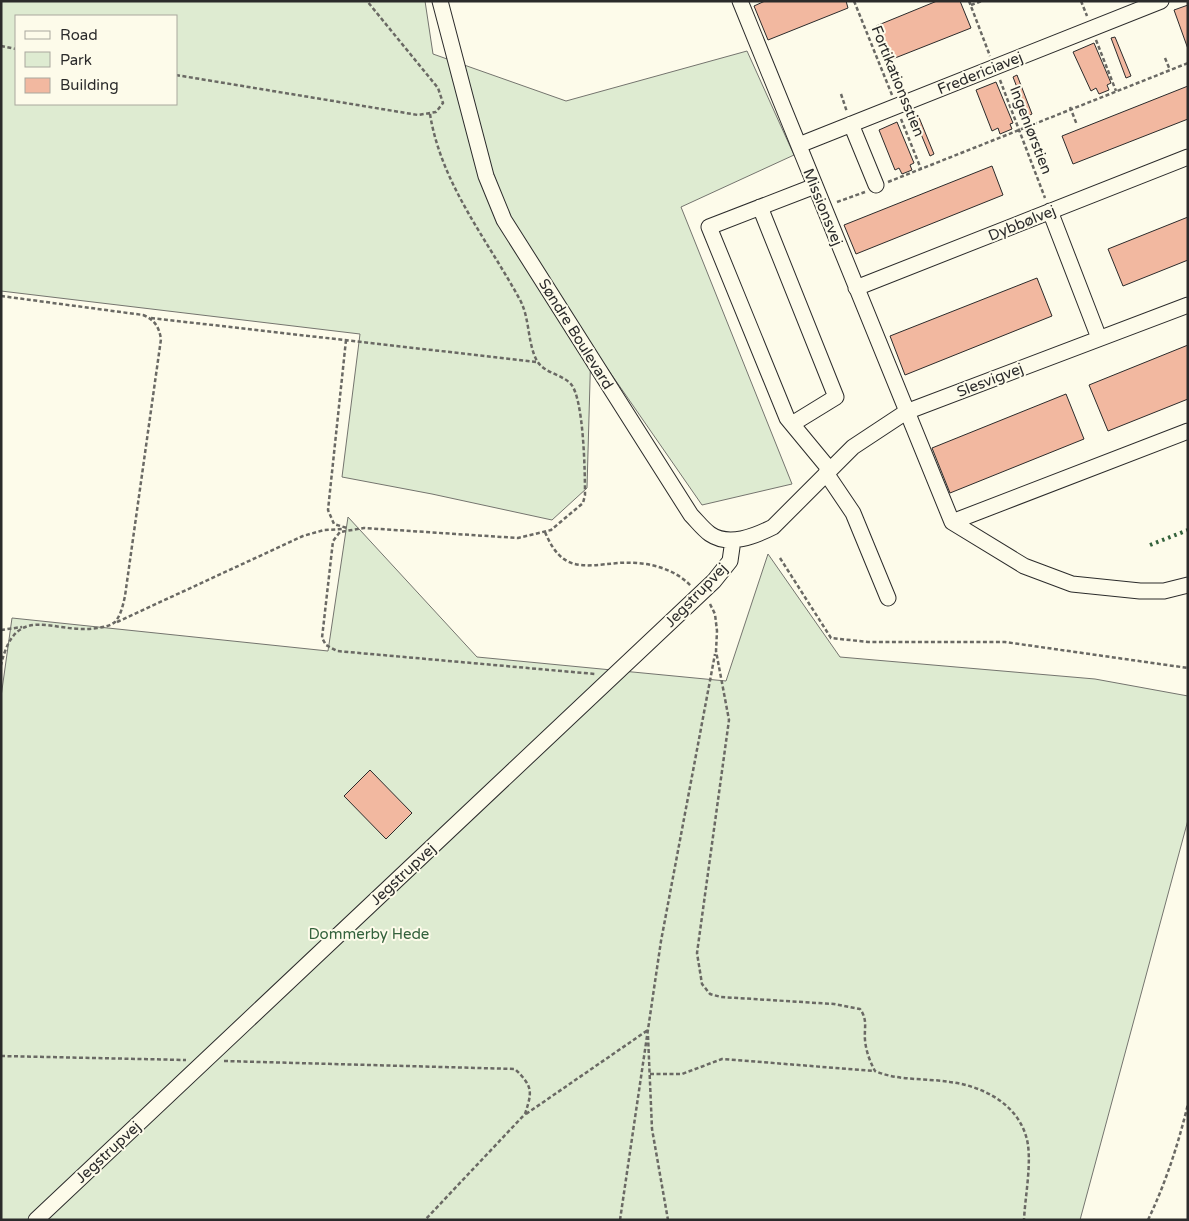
<svg xmlns="http://www.w3.org/2000/svg" width="1189" height="1221" font-family="'Varela Round',sans-serif">
  <style>
    .green { fill: #deebd1; stroke: #74746e; fill-rule: evenodd }
    .building { fill: #f2b8a0; stroke: #2b2b2b }
    .lines { fill: none; stroke-linecap: round; stroke-linejoin: round }
    .minor-casing { stroke: #2b2b2b; stroke-width: 17 }
    .path { stroke: #6a6964; stroke-width: 2.5; stroke-dasharray: 4 2.5; stroke-linecap: butt }
    .minor { stroke: #fdfbea; stroke-width: 15 }
    .hedge { stroke: #34623c; stroke-width: 4; stroke-dasharray: 2.5 4; stroke-linecap: butt }
    .labels { text-anchor: middle; dominant-baseline: central; stroke-width: 4; stroke-linejoin: round; paint-order: stroke }
    .street-label { font-size: 15px; fill: #2b2b2b; stroke: #fdfbea }
    .park-label { font-size: 15px; fill: #34623c; stroke: #fdfbea }
  </style>
  <rect width="100%" height="100%" fill="#fdfbea"/>
  <path class="green" d="M1,1h424l8,53 133,47 181,-50 47,104 -113,52 111,277 -90,21 -111,-160 -4,143 -35,32 -120,-26 -90,-17 18,-143 -359,-43zM16,16h160v88h-160z
    M348,517l129,140 249,24 42,-127 72,103 255,22 93,17v124l-108,400h-1079v-523l11,-79 316,33z"/>
  <path class="building" d="M765,1h81l2,7 -80,32 -14,-34z
    M937,1h23l11,27 -81,32 -14,-34z
    M1188,5v44l-14,-39z
    M1115,37l16,39 -5,2 -15,-40z
    M1094,43l17,40 -4,2 2,5 -10,4 -3,-6 -5,3 -18,-39z
    M1017,75l15,39 -4,2 -15,-39z
    M996,82l17,41 -3,1 2,5 -12,5 -2,-6 -6,3 -16,-41z
    M1188,86v33l-115,45 -11,-28z
    M918,115l16,39 -4,2 -16,-39z
    M897,122l17,41 -4,2 2,5 -10,4 -3,-6 -4,2 -16,-40z
    M992,166l11,29 -147,59 -12,-29z
    M1188,217v43l-65,26 -15,-37z
    M1037,278l15,38 -147,59 -15,-39z
    M1188,345v54l-80,32 -19,-46z
    M1066,394l18,45 -134,54 -18,-45z
    M370,770l42,43 -26,26 -42,-43z"/>
  <g class="lines">
    <g class="minor-casing">
      <path id="minor" d="M440,1l46,175 18,44 187,295c6,6 12,14 19,19 19,13 45,2 63,-7l80,-80 53,-35 282,-107
        M740,1l212,521 72,44 48,18 68,7h24l24,-6
        M851,124l25,61
        M799,145l362,-144
        M815,186l-106,41 78,191 43,52
        M760,207l76,190 -44,27
        M1050,211l49,127
        M856,288l332,-131
        M826,473l27,40 35,85
        M952,522l236,-91
        M36,1220l678,-639 16,-20 3,-21"/>
    </g>
    <path class="path" d="M854,1l38,94
      M969,1l21,55
      M1081,1l6,15
      M971,5l11,-4
      M1096,40l20,51
      M1,46l15,3
      M1165,58l5,12
      M176,75l242,40 18,-3 7,-9 -5,-15 -71,-87
      M1000,80l45,118
      M841,94l6,18
      M1070,107l7,18
      M430,114c11,69 56,124 89,184 11,19 8,42 17,61 7,14 23,14 34,24 14,13 15,91 15,112l-2,8 -32,27 -33,8 -154,-10 -24,4 -7,9 -11,97 4,7 11,6 258,23
      M901,119l20,50
      M888,182l300,-119
      M837,202l28,-10
      M1,296l142,19c12,5 16,12 18,24l-36,257c-2,9 -4,19 -10,26 -5,4 -11,5 -18,6 -44,7 -81,-28 -96,37
      M151,318l386,44
      M346,340l-18,170 6,14 13,4
      M545,532c17,41 38,34 73,31 26,-2 55,4 73,23
      M780,558l51,80 37,4h137l183,26
      M710,604l5,10 2,17 -1,20 13,69 -32,233 5,31 8,10 11,3 113,7 26,5c8,11 4,19 5,31 1,11 5,22 10,31 23,10 51,7 75,11 32,4 66,21 76,54 7,22 -1,60 -2,84
      M117,622l186,-86 21,-6 20,-1
      M1,630l21,-3
      M648,1036l4,93 16,91
      M1,1056l185,4
      M224,1061l291,8c17,17 18,21 10,45l-100,106
      M650,1074h32l40,-15 153,12
      M526,1114l122,-84
      M620,1220l41,-279 54,-287
      M1148,1220c18,-38 30,-75 40,-116"/>
    <use href="#minor" class="minor"/>
    <path class="hedge" d="M1150,545l38,-15"/>
  </g>
  <g class="labels">
    <g class="street-label">
      <text transform="translate(980 73) rotate(-22)">Fredericiavej</text>
      <text transform="translate(898 81) rotate(68)">Fortikationsstien</text>
      <text transform="translate(1031 130) rotate(69)">Ingeniørstien</text>
      <text transform="translate(823 207) rotate(68)">Missionsvej</text>
      <text transform="translate(1022 223) rotate(-22)">Dybbølvej</text>
      <text transform="translate(576 334) rotate(58)">Søndre Boulevard</text>
      <text transform="translate(990 380) rotate(-21)">Slesvigvej</text>
      <text transform="translate(696 595) rotate(-46)">Jegstrupvej</text>
      <text transform="translate(403 874) rotate(-43)">Jegstrupvej</text>
      <text transform="translate(108 1152) rotate(-43)">Jegstrupvej</text>
    </g>
    <g class="park-label">
      <text x="369" y="934">Dommerby Hede</text>
    </g>
  </g>
  <rect width="1189" height="1221" fill="none" stroke="#2b2b2b" stroke-width="5"/>
  <rect x="15" y="15" width="162" height="90" fill="#fdfbea" stroke="#a9a89e"/>
  <rect x="25" y="31" width="25" height="8" fill="#fdfbea" stroke="#a9a89e"/>
  <text x="60" y="40" font-size="15" fill="#2b2b2b">Road</text>
  <rect x="25" y="52" width="25" height="15" fill="#deebd1" stroke="#a9a89e"/>
  <text x="60" y="65" font-size="15" fill="#2b2b2b">Park</text>
  <rect x="25" y="78" width="25" height="15" fill="#f2b8a0" stroke="#a9a89e"/>
  <text x="60" y="90" font-size="15" fill="#2b2b2b">Building</text>
</svg>
